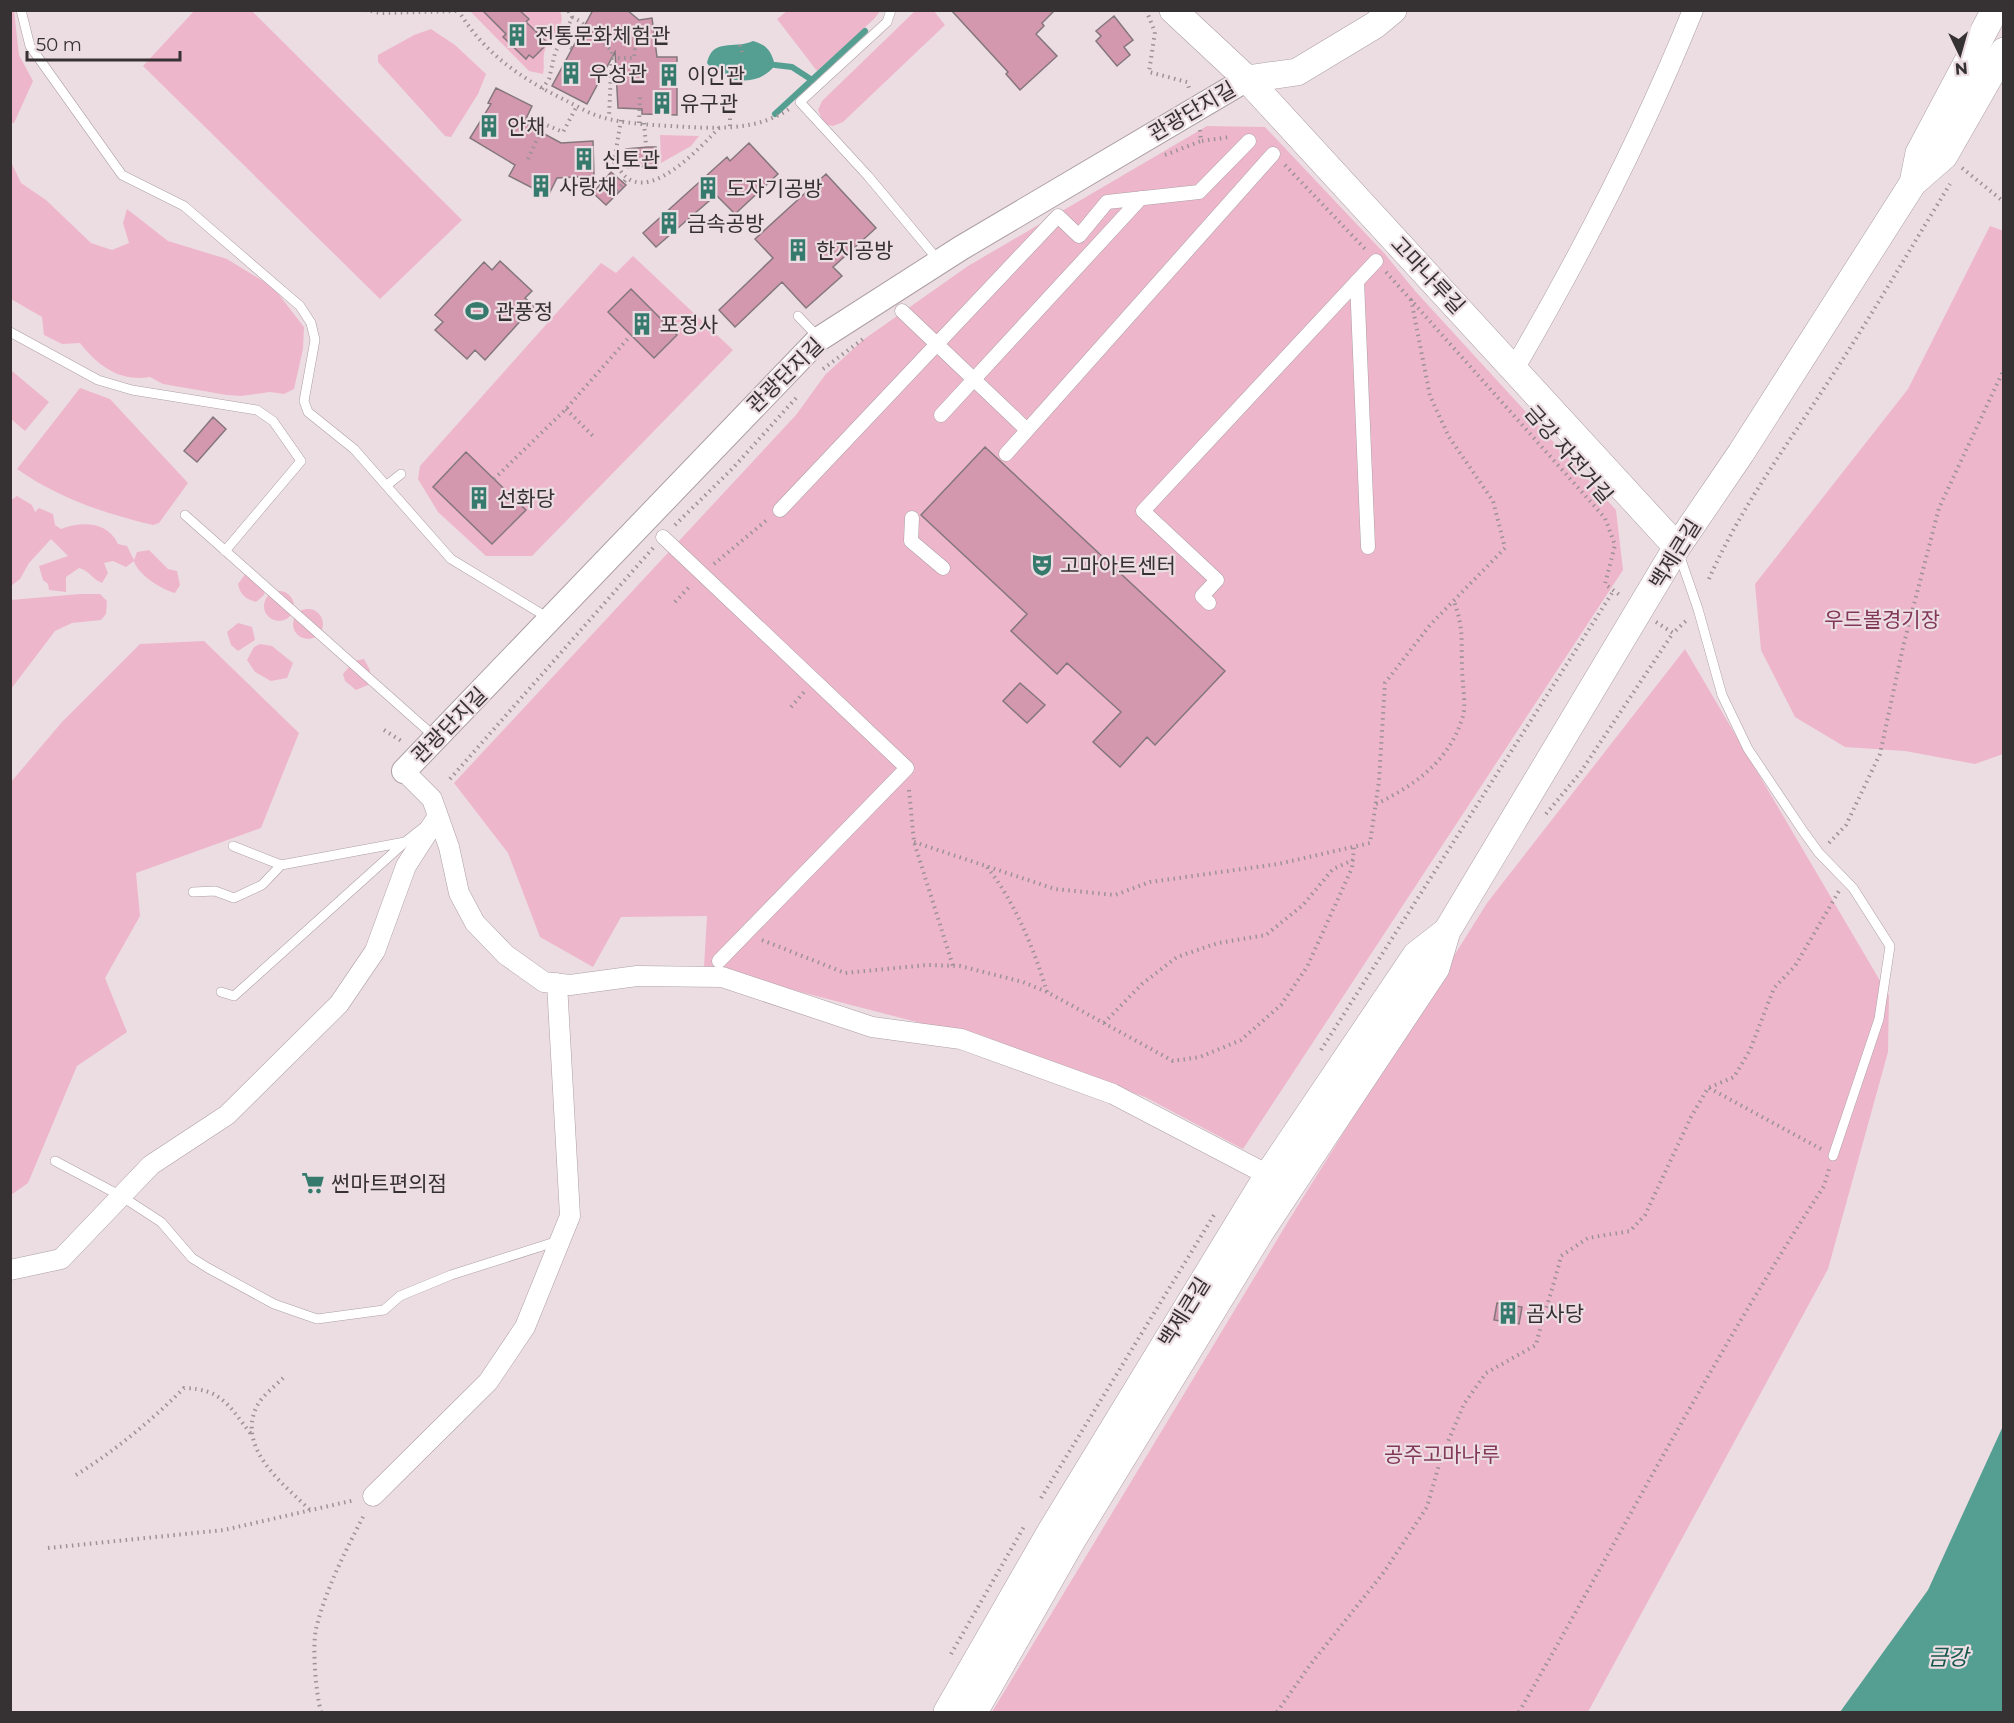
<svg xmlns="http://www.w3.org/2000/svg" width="2014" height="1723" font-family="Montserrat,'Noto Sans KR',sans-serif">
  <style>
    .green { fill: #eeb6cb }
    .water { fill: #549f92 }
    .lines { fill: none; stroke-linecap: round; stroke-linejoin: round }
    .stream { stroke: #549f92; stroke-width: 6 }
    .building { fill: #d397ae; stroke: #84777b; stroke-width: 1.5 }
    .service-casing { stroke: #ad9fa4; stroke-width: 10 }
    .pedestrian-casing { stroke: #ad9fa4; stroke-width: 15 }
    .minor-casing { stroke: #ad9fa4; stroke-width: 21 }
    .tertiary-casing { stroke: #ad9fa4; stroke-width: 26 }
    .secondary-casing { stroke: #ad9fa4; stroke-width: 28 }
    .path { stroke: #9d9296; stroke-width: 4; stroke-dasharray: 1.5 4.5; stroke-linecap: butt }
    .service { stroke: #fff; stroke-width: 9 }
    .pedestrian { stroke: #fff; stroke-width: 14 }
    .minor { stroke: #fff; stroke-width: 20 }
    .tertiary { stroke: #fff; stroke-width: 24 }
    .secondary { stroke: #fff; stroke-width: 27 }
    .labels { text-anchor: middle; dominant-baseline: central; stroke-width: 4.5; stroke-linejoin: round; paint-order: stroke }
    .poi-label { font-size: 21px; fill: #363133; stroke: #ecdde2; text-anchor: start }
    .street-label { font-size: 21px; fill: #363133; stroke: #ecdde2 }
    .park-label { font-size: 21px; fill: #823859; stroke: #ecdde2 }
    .water-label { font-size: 22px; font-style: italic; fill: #16564c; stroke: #ecdde2 }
  </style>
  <rect width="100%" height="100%" fill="#ecdde2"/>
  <path class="green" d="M195,10l57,1 210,209 -82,79 -237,-233z
    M10,11h4l5,44 14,26 -19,42h-3z
    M470,11h90c7,17 -10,23 -15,39 -3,8 0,16 -2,24l-14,-3z
    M787,11v-1l93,1 -6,8 -57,52 -40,-52z
    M915,11h19l11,14 -102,97 -10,4 -9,-2 -6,-14 4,-9z
    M431,29l24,16 31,29 -8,20 -27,43 -6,-1 -67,-74v-7l36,-20z
    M1207,126l58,1 119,126 32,39 200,218 7,60 -380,579 -98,-52 -174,-61 -267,-69 3,-51 -86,1 -28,50 -53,-30 -32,-84 -54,-70 342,-368 29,-40 38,-35 105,-74z
    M660,135l39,1 -8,10 -30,17z
    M10,160l11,23 25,17 45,43 21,7 17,-7 -6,-20 4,-14 41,32 59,18 46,28 31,40 -1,22 -9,40 -10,5 -14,-2 -29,4 -14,-1 -64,-11 -13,-7c-30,5 -52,-11 -70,-34l-18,1 -18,-9 -2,-18 -31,-18z
    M1990,226l14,5 -1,523 -28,10 -70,-13 -60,-4 -50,-30 -34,-67 -6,-66 153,-195z
    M633,256l100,94 -201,206h-46l-48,-44 -20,-33 2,-13 181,-203 15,10z
    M12,371l37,31 -24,29 -14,-12z
    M80,388l30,11 78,84 -29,40 -6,2c-47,-11 -95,-27 -136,-56z
    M17,496l15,9 3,7 4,-4 14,6 2,11 6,4c20,-8 47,-8 57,15l9,2 7,14 3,-8 12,-2 19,19 9,2 3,14 -5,8c-13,-3 -38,-19 -41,-32l-8,6 -13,-6 -9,2 4,10 -6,10c-10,-4 -12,-12 -23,-15l-13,9v15l-17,-2 -1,-6 -5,-4 -4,-14 29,-10 -17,-17 -22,24 -9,16 -9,7v-86z
    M246,573l20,13 -2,9 -8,7c-10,-3 -16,-7 -18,-18z
    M264 606a15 15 0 1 1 30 0a15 15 0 1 1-30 0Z
    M80,594h20l7,7 -1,13 -5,6 -29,3 -17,8 -44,58v-89z
    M293 624a15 15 0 1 1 30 0a15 15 0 1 1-30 0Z
    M238,623l14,4 3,13 -17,11 -7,-6 -4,-13z
    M204,641l95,92 -38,95 -125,45 4,43 -35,62 22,54 -50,34 -49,117 -17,12v-413l51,-60 78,-78z
    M260,644l12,2 21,17 -6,15 -16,3 -16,-9 -8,-12 7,-13z
    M1685,649l204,347 -1,56 -60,217 -240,443h-596l297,-492 198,-317z
    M364,659l6,11 -2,15 -12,5 -11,-9 -2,-7 11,-13z"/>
  <path class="water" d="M753,41c14,4 18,10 22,24 -15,22 -53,20 -68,-2 6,-26 26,-13 46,-22z
    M2003,1426v286h-163l88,-122z"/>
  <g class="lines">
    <path class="stream" d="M775,65l17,2 20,13
      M775,114l90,-83"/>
  </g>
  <path class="building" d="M482,10h37l10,9 -3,3 22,21 -15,15 -4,-3 -3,4 -23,-22 3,-3z
    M593,10h34l12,10 13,-2 5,39h20v58l-35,-1v-5l-24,-1 -3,-56 -28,52 -35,-18z
    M951,10h104l-13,13 2,3 -8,8 21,22 -37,34 -14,-16 2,-2z
    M1114,16l19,24 -9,7 6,8 -13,11 -21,-25 5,-5 -5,-5z
    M496,88l36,18 -8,17 37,20 32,-2 1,35 -37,2 -9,18 -39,-20 6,-11 -45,-27 21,-34 -3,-1z
    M749,143l29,31 -43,40 -19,-19 -60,52 -13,-14 84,-76 3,4z
    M648,147h8l2,18 -31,3 -1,-19z
    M611,172l15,13 -20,20 -13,-12z
    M826,174l50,54 -43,39 9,9 -36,32 -24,-26 -47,45 -16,-17 54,-52 -18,-19z
    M500,261l32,30 -7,7 9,8 -49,54 -10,-10 -8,9 -32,-29 8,-8 -8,-7 49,-53 8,8z
    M631,289l46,46 -23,23 -46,-46z
    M213,417l13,12 -29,33 -13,-11z
    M985,447l240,224 -70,74 -8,-8 -27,30 -27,-25 28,-30 -54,-49 -10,11 -46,-43 16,-17 -106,-99z
    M466,452l60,58 -34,34 -59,-57z
    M1020,683l25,22 -18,18 -24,-22z
    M1497,1303l25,4 -3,17 -25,-4z"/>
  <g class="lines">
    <g class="service-casing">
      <path id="service" d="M21,10l9,36 92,129 62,31 116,100 11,17 4,17 -11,61 4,11 46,37 97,110 99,60
        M891,10l-4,12 -87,80 68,74 70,84
        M798,316l21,22
        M10,332l88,48 34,10 125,20 16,11 28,40 -76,90
        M387,485l14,-11
        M185,515l250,222
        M1679,554l19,55 24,86 26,54 55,82 16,22 34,35 37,58 -11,73 -46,137
        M233,846l48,19
        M193,892l22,-1 19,7 28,-13 19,-20 124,-23 19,-15
        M221,992l13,4 169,-152
        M55,1161l66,35 40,26 31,36 16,10 66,36 43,15 67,-9 16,-14 51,-21 107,-34"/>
    </g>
    <g class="pedestrian-casing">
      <path id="pedestrian" d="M1357,281l11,266
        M902,311l125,119
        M941,415l200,-217
        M1006,454l267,-300
        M780,510l278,-294 21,20 28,-34 92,-10 50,-51
        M912,518l-1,23 32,27
        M663,537l244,231 -188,193
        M1209,603l-7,-7 15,-16 -74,-69 233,-250"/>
    </g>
    <g class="minor-casing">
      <path id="minor" d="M1514,369c67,-115 129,-235 179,-359
        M404,771l28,28 17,48 10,46 16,30 31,32 38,27 26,3 67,-9 85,1 150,50 89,12 152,55 155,81
        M10,1270l51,-11 90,-94 76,-50 112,-111 36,-53 31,-85 32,-50
        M373,1496l115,-114 37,-55 45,-111 -13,-233"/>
    </g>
    <g class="tertiary-casing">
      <path id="tertiary" d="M404,771l415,-432 142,-91 286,-169"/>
    </g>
    <g class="secondary-casing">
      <path id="secondary" d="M1173,10l74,69 430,468
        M1247,79l50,-7 78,-47 18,-15
        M1913,183l6,-30 76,-143
        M947,1712l104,-181 217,-356 148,-220 31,-24
        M974,1712l97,-170 190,-311 175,-263 11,-37 230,-384 64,-94 172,-270 31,-27 60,-105"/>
    </g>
    <path class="path" d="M365,10l16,3 77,-2
      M458,10c26,43 62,68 107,90 10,5 21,12 33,16 27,9 61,9 90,11 35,2 72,2 101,-18
      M1146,10l9,22 -6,40 38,10 2,6
      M572,17l8,4 32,30 -3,66
      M561,40l14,11
      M740,45l3,10
      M612,58h22l2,-18 -3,-10
      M590,75l21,-1
      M542,89l7,-10 6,-26 15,-31 2,-5 -4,-7
      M621,120l-7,42c4,4 7,11 12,15 28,23 76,-32 94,-50
      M639,123l1,-26
      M644,123l2,22
      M730,126v-12
      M1200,130l1,11 29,-4
      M1165,155l36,-14
      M528,159l16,-35 19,8 14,-26
      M1285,165l82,86
      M1962,168l42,34
      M617,191l10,-13
      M1386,272l219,246 10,27 -10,39 16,12
      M823,369l40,-30
      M566,409l27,27
      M494,479l72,-70 65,-74
      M675,525l58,-57 63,-70
      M714,564l54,-45
      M1709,579c31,-71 79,-135 121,-200 42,-64 80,-130 120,-195
      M675,602l16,-17
      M1656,622l17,11 15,-14
      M791,707l13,-15
      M384,730l19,12
      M450,779l203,-231
      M909,790l5,52 39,124
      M1376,804c38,-18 73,-43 86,-85 5,-13 0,-36 0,-51 -1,-29 2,-38 -8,-67
      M1546,814l34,-41 93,-140
      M914,842l141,47 60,6 35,-13 128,-18 92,-21 9,-62 6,-98 45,-58 75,-77 -12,-47 -44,-64 -19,-41 -19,-97
      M1829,843l17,-18 34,-71 23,-107 36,-139 65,-139
      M987,867c28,35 47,82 60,125
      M762,940l83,33 82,-8 33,1 63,16 24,10 126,69 27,-4 41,-17 40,-35 26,-38 45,-99 2,-21
      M1104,1023l38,-39 35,-27 41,-14 48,-8 37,-30 30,-36 20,-9
      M1321,1050l293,-460
      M1709,1088l112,61
      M283,1378c-8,8 -21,18 -26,28 -21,42 26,78 53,104
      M76,1475c40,-25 75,-54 108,-87 38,1 45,18 67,46
      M1041,1498l173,-283
      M48,1548l176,-18 131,-30
      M951,1654l74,-129
      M321,1712c-5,-18 -9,-64 -5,-83 10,-41 30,-79 49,-116
      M1277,1712l33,-47 74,-93 43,-65 14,-49 23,-54 22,-31 50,-28c7,-30 18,-59 25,-89l27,-18 42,-7 15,-16 46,-98 17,-29 26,-11 16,-27 24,-62 21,-22 44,-75
      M1519,1712c101,-175 194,-356 305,-526l5,-17"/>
    <use href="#service" class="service"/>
    <use href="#pedestrian" class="pedestrian"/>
    <use href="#minor" class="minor"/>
    <use href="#tertiary" class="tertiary"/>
    <use href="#secondary" class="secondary"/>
  </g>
  <defs>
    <g id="building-bare" transform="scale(1.8)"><path d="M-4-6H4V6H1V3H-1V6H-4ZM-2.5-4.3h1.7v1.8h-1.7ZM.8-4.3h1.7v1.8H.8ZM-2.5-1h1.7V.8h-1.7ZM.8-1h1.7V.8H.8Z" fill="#367a6e" stroke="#ecdde2" stroke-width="2.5" paint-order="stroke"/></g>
    <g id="stadium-bare" transform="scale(1.8)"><path d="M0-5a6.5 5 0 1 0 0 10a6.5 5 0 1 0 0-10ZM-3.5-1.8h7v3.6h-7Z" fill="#367a6e" stroke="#ecdde2" stroke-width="2.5" paint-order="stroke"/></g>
    <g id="theatre-bare" transform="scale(1.8)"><path d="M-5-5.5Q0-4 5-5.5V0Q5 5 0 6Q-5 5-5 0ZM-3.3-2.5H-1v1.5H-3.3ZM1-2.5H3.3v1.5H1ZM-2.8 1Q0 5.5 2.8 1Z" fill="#367a6e" stroke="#ecdde2" stroke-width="2.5" paint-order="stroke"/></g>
    <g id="supermarket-bare" transform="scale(1.8)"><path d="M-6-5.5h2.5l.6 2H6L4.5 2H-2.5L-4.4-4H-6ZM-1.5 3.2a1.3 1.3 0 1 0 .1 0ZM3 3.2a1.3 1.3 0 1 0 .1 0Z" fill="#367a6e" stroke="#ecdde2" stroke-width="2.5" paint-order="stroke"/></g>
  </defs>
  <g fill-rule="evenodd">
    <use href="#building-bare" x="517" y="35"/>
    <use href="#building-bare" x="571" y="73"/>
    <use href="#building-bare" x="669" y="75"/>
    <use href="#building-bare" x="662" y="103"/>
    <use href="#building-bare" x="489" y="126"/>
    <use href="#building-bare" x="584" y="159"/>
    <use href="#building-bare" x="541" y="186"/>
    <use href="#building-bare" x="708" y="188"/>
    <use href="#building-bare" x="669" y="223"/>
    <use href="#building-bare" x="798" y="250"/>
    <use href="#stadium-bare" x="477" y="311"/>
    <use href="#building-bare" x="642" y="324"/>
    <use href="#building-bare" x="479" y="498"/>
    <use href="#theatre-bare" x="1042" y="565"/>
    <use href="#supermarket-bare" x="313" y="1183"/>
    <use href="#building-bare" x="1508" y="1313"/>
  </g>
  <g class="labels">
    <g class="poi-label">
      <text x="535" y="35">전통문화체험관</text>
      <text x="589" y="73">우성관</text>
      <text x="687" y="75">이인관</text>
      <text x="680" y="103">유구관</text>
      <text x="507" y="126">안채</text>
      <text x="602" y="159">신토관</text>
      <text x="559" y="186">사랑채</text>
      <text x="726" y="188">도자기공방</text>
      <text x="687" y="223">금속공방</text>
      <text x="816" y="250">한지공방</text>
      <text x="495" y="311">관풍정</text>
      <text x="660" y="324">포정사</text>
      <text x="497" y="498">선화당</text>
      <text x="1060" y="565">고마아트센터</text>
      <text x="331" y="1183">썬마트편의점</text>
      <text x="1526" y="1313">곰사당</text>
    </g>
    <g class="street-label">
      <text transform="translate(1192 111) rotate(-30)">관광단지길</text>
      <text transform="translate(1428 275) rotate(47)">고마나루길</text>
      <text transform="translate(785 375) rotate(-44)">관광단지길</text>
      <text transform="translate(1569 454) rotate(49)">금강 자전거길</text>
      <text transform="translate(1675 554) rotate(-58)">백제큰길</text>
      <text transform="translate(449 725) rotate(-45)">관광단지길</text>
      <text transform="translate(1184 1312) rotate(-58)">백제큰길</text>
    </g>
    <g class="park-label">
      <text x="1882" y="619">우드볼경기장</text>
      <text x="1442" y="1454">공주고마나루</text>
    </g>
    <g class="water-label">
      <text x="1948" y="1657">금강</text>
    </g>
  </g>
  <rect width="2014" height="1723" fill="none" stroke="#363133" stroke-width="24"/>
  <g transform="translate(1960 54) rotate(175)" stroke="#ecdde2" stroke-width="4.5" paint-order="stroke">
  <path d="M0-4.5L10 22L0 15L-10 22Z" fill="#363133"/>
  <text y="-9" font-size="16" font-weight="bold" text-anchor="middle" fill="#363133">N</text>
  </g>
  <path d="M27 51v9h153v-9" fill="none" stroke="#363133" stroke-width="3"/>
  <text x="36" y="51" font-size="18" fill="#363133" stroke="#ecdde2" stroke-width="4.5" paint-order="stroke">50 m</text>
</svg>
